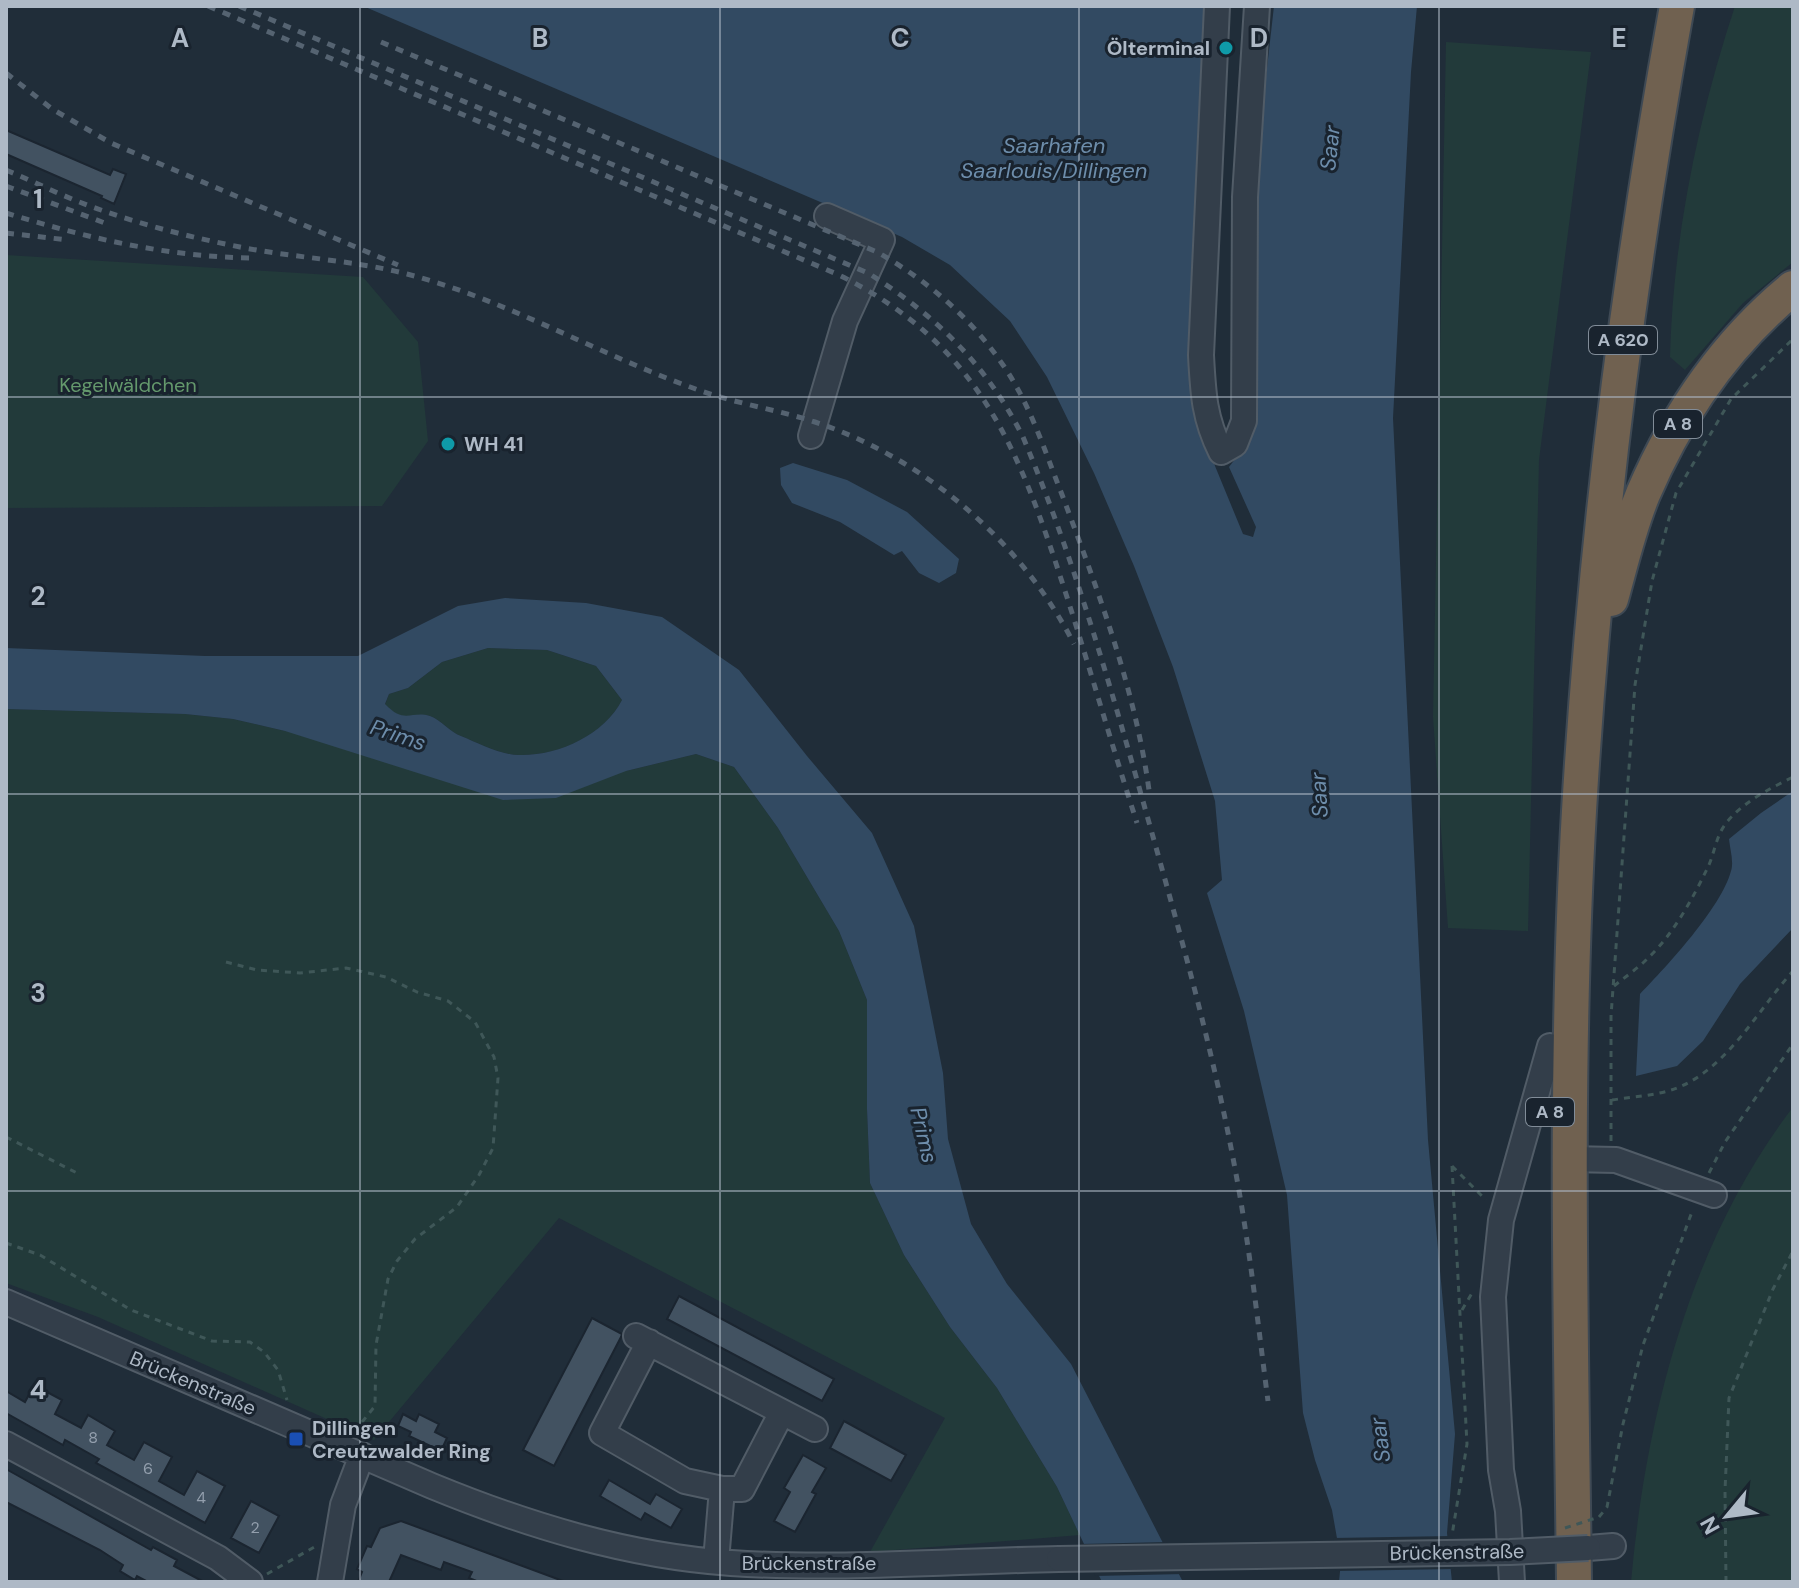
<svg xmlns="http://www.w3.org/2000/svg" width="1799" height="1588" font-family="'DM Sans',sans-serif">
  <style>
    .green { fill: #223a3a }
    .water { fill: #324a62; fill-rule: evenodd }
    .pier { fill: #202d39 }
    .building { fill: #425261; stroke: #1b2530; stroke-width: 2 }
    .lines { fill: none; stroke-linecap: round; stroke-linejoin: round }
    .minor-casing { stroke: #515c67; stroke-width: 28 }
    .highway-casing { stroke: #3e4954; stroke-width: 38 }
    .path { stroke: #3f5758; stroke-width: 3; stroke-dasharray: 6 6; stroke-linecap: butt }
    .minor { stroke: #333e4a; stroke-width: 24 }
    .highway { stroke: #706150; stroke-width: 34 }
    .rail { stroke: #556371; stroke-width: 5; stroke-dasharray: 8 8; stroke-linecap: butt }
    .minor-bridge-casing { stroke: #515c67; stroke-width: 28; stroke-linecap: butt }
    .path-bridge { stroke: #3f5758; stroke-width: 3; stroke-dasharray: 6 6; stroke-linecap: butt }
    .minor-bridge { stroke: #333e4a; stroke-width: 24 }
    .grid { fill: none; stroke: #aeb9c6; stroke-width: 2; stroke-opacity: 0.55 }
    .culture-dot { fill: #0f9aa8; stroke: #19232e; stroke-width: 3 }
    .transit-dot { fill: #1a4fb4; stroke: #19232e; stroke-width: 3 }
    .labels { text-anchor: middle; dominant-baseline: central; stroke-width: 6; stroke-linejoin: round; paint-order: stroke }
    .number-label { font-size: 16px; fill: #939fad }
    .shield { fill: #19232e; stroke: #818c98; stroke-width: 2 }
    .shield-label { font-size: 18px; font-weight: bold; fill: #aeb9c6 }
    .poi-label { font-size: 20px; font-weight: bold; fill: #aeb9c6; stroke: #19232e; text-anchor: start }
    .park-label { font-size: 20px; fill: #64986c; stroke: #19232e }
    .street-label { font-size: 20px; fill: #aeb9c6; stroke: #19232e }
    .water-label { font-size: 22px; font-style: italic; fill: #6d8dab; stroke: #19232e }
    .grid-label { font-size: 26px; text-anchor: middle; font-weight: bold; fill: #aeb9c6; stroke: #19232e; stroke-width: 6; stroke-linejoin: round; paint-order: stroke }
  </style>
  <rect width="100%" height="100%" fill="#202d39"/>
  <path class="green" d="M1735,6h58v256l-50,41 -58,67 -15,-13c3,-119 28,-239 65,-351z
    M1446,42l145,10 -52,408 -11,471 -80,-3 -15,-211z
    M6,255l357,22 55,65 10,99 -46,65 -376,2z
    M488,648l59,2 49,16 26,34c-18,35 -63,56 -103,55 -18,0 -41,-12 -58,-19 -11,-4 -20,-16 -31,-20 -19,-5 -25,9 -45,-11l4,-11 19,-6 34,-26z
    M6,709l179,5 48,5 52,12 341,40 70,-17 38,13 44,61 61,103 28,69v109l3,74 34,72 46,72 47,61 60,99 23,48 -210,17 75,-134 -386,-200 -185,222 -276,-123 -92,-34z
    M1793,1107v475h-162c15,-167 59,-340 162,-475z"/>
  <path class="water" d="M363,6h847l-12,408 17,52 28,68 10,3 3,-10 -27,-60 13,-17 11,-137 7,-183 14,-124h143l-6,66 -18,346 35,722 27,294 -8,99 5,49h-113l2,-21 -9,-51 -17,-50 -12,-47 -16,-218 -43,-184 -37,-118 15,-13 -7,-79 -42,-134 -39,-101 -40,-93 -47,-96 -37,-56 -60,-56 -48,-28z
    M793,463l54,17 60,32 52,47 -3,14 -17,10 -20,-10 -17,-22 -8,4 -54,-33 -48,-19 -11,-18 -1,-17z
    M505,598l81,5 76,14 77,53 68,86 65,77 42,93 29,147 5,66 23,85 36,60 64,80 112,218h-81l-45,-95 -60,-99 -47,-61 -46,-72 -34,-72 -3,-74v-109l-28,-69 -61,-103 -44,-61 -38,-13 -70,17 -70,27 -53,2 -218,-69 -52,-12 -48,-5 -179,-5v-61l199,8h153l100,-50zM488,648l59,2 49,16 26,34c-18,35 -64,56 -103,55 -18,0 -41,-12 -58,-19 -11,-4 -20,-16 -31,-20 -19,-6 -25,9 -45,-12l4,-10 19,-6 34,-26z
    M1793,791v137l-53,56 -37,57 -26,25 -41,10 4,-82c27,-28 81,-86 91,-123 3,-9 -1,-22 -2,-32l32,-26z"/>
  <path class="pier" d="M1452,1536l3,33 -119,2 -3,-33z
    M1167,1542l17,32 -89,2 -15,-32z"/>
  <path class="building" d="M6,130l104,45 3,-6 13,5 -12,30 -13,-6 1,-2 -96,-42z
    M679,1296l155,83 -12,22 -155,-82z
    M592,1318l30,16 -1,3 -67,129 -31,-16z
    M34,1385l28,15 -7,14 26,14 7,-13 27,16 -8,14 27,15 10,-18 28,15 -13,24 25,14 13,-24 28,15 -20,37 -109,-60 3,-4 -34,-19 -2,5 -57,-32v-22l19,11z
    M403,1414l13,7 3,-7 20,10 -4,8 12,6 -6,13 -32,-15 2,-4 -13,-6z
    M844,1421l62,34 -15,26 -61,-33z
    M803,1455l23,13 -14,24 4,2 -21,38 -21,-11 16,-29 -6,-4z
    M6,1469l145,81 2,-3 24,13 -3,6 30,16h-56l-11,-6 -2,4 -15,-9 3,-6 -23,-15 -94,-48z
    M609,1480l41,24 6,-10 26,15 -11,19 -26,-15 -4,7 -41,-24z
    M251,1501l28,15 -20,37 -28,-15z
    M401,1521l162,60v1h-84l-10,-4 3,-6 -28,-10 -3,8 -40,-15 -12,27h-31l4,-10 -5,-3 10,-23 4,1 9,-19z"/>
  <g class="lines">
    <g class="minor-casing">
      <path id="minor" d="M1217,6l-16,349c2,38 3,63 20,97l14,-8 9,-23 1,-224 12,-191
        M811,436l34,-115 37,-81 -55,-24
        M1569,1159l47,1 98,35
        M6,1302l426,184c95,39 195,70 299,77 109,7 219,-2 328,-4
        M636,1336l179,93
        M649,1342l-47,91 83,48 37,8h20l40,-77
        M6,1444l212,114 32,24
        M1588,1548l25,-2
        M716,1561l6,-72
        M330,1582l13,-77 19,-50
        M1512,1582l-4,-71 -7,-41 -8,-173 8,-77 49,-174"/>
    </g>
    <g class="highway-casing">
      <path id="highway" d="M1611,599c10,-36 18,-71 32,-105 34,-79 84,-152 150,-206
        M1574,1582c-3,-257 -10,-514 5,-771 16,-271 50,-539 98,-805"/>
    </g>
    <path class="path" d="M226,962l31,8 43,3 46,-5 40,9 31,15 31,9 27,21 19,35 4,21 -5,70 -14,27 -22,32 -42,32 -18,22 -9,18 -12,66 -1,61 -21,26
      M1614,986c11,-9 23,-17 33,-27 26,-24 46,-61 61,-92 7,-15 8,-32 19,-45 16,-20 44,-34 66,-45
      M1612,1100c19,-3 38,-4 56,-9 56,-16 88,-79 125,-120
      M6,1137l73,37
      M1611,1141v-125l24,-331 17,-104 24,-88 55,-94 62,-60
      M1452,1166l15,278 -15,91
      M1452,1166l34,34
      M1709,1173l16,-31 68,-98
      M6,1243l34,12 91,55 81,31 38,1 14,10 14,18 9,30
      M1462,1310l10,-17
      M1599,1517l8,-10 16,-83 20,-79 50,-136
      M267,1574l49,-28
      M1726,1582l-1,-91 4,-93 44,-109 20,-38"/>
    <use href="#minor" class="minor"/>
    <use href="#highway" class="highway"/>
    <path class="rail" d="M208,6l631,269c141,70 180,174 226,316 25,77 47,155 72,232
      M239,6l629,267c67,42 119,92 155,164 48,114 82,231 116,350 36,128 73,256 97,387 14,75 22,151 32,227
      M381,42l496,210c51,29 93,65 126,113 27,39 41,84 58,127 36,96 74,196 88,298
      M6,73l46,36 59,34 287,122
      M6,170c31,13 62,29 95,40 45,16 93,28 139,37 55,11 113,13 167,27 97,25 191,80 286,114 39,15 82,21 122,34 109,36 207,120 259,222
      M6,186l104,39
      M6,213c81,25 161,44 247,45
      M6,233l62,7"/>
    <g class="minor-bridge-casing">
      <path id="minor-bridge" d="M1059,1559l451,-7 78,-4"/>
    </g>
    <path class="path-bridge" d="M1565,1528l34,-11"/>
    <use href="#minor-bridge" class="minor-bridge"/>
  </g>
  <path class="grid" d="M360,6v1576M720,6v1576M1079,6v1576M1439,6v1576M6,397h1787M6,794h1787M6,1191h1787"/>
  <g class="culture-dot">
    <circle cx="1226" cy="48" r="8"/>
    <circle cx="448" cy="444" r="8"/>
  </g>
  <rect class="transit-dot" x="288" y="1431" width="16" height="16" rx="4"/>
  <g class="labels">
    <g class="number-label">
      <text x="93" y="1437">8</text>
      <text x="148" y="1468">6</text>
      <text x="201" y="1497">4</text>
      <text x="255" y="1527">2</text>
    </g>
    <g class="shield">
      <rect x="1589" y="326" width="68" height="28" rx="6"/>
      <rect x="1654" y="410" width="48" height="28" rx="6"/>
      <rect x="1526" y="1098" width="48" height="28" rx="6"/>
    </g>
    <g class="shield-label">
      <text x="1623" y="340">A 620</text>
      <text x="1678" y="424">A 8</text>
      <text x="1550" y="1112">A 8</text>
    </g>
    <g class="poi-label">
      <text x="1210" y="48" text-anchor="end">Ölterminal</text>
      <text x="464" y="444">WH 41</text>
      <text x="312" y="1428">Dillingen<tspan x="312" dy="23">Creutzwalder Ring</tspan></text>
    </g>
    <g class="park-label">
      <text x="128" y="385">Kegelwäldchen</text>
    </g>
    <g class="street-label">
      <text transform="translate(193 1383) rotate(23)">Brückenstraße</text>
      <text transform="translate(1457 1552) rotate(-1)">Brückenstraße</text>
      <text x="809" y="1563">Brückenstraße</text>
    </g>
    <g class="water-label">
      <text x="1054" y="145">Saarhafen<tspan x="1054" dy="25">Saarlouis/Dillingen</tspan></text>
      <text transform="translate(1330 148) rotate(-84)">Saar</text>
      <text transform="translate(398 735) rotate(18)">Prims</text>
      <text transform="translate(1319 795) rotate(-93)">Saar</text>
      <text transform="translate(924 1135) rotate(77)">Prims</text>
      <text transform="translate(1380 1440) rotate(-97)">Saar</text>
    </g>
  </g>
  <g class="grid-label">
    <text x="180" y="47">A</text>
    <text x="540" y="47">B</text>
    <text x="900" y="47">C</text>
    <text x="1259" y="47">D</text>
    <text x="1619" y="47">E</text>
    <text x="38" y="208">1</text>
    <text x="38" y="605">2</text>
    <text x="38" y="1002">3</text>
    <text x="38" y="1399">4</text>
  </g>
  <rect width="1799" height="1588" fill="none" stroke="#aeb9c6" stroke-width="16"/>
  <g transform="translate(1727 1516) rotate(241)" stroke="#19232e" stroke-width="6" paint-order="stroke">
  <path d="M0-6L14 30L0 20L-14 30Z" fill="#aeb9c6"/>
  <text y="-12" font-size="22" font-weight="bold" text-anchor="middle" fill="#aeb9c6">N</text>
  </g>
</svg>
